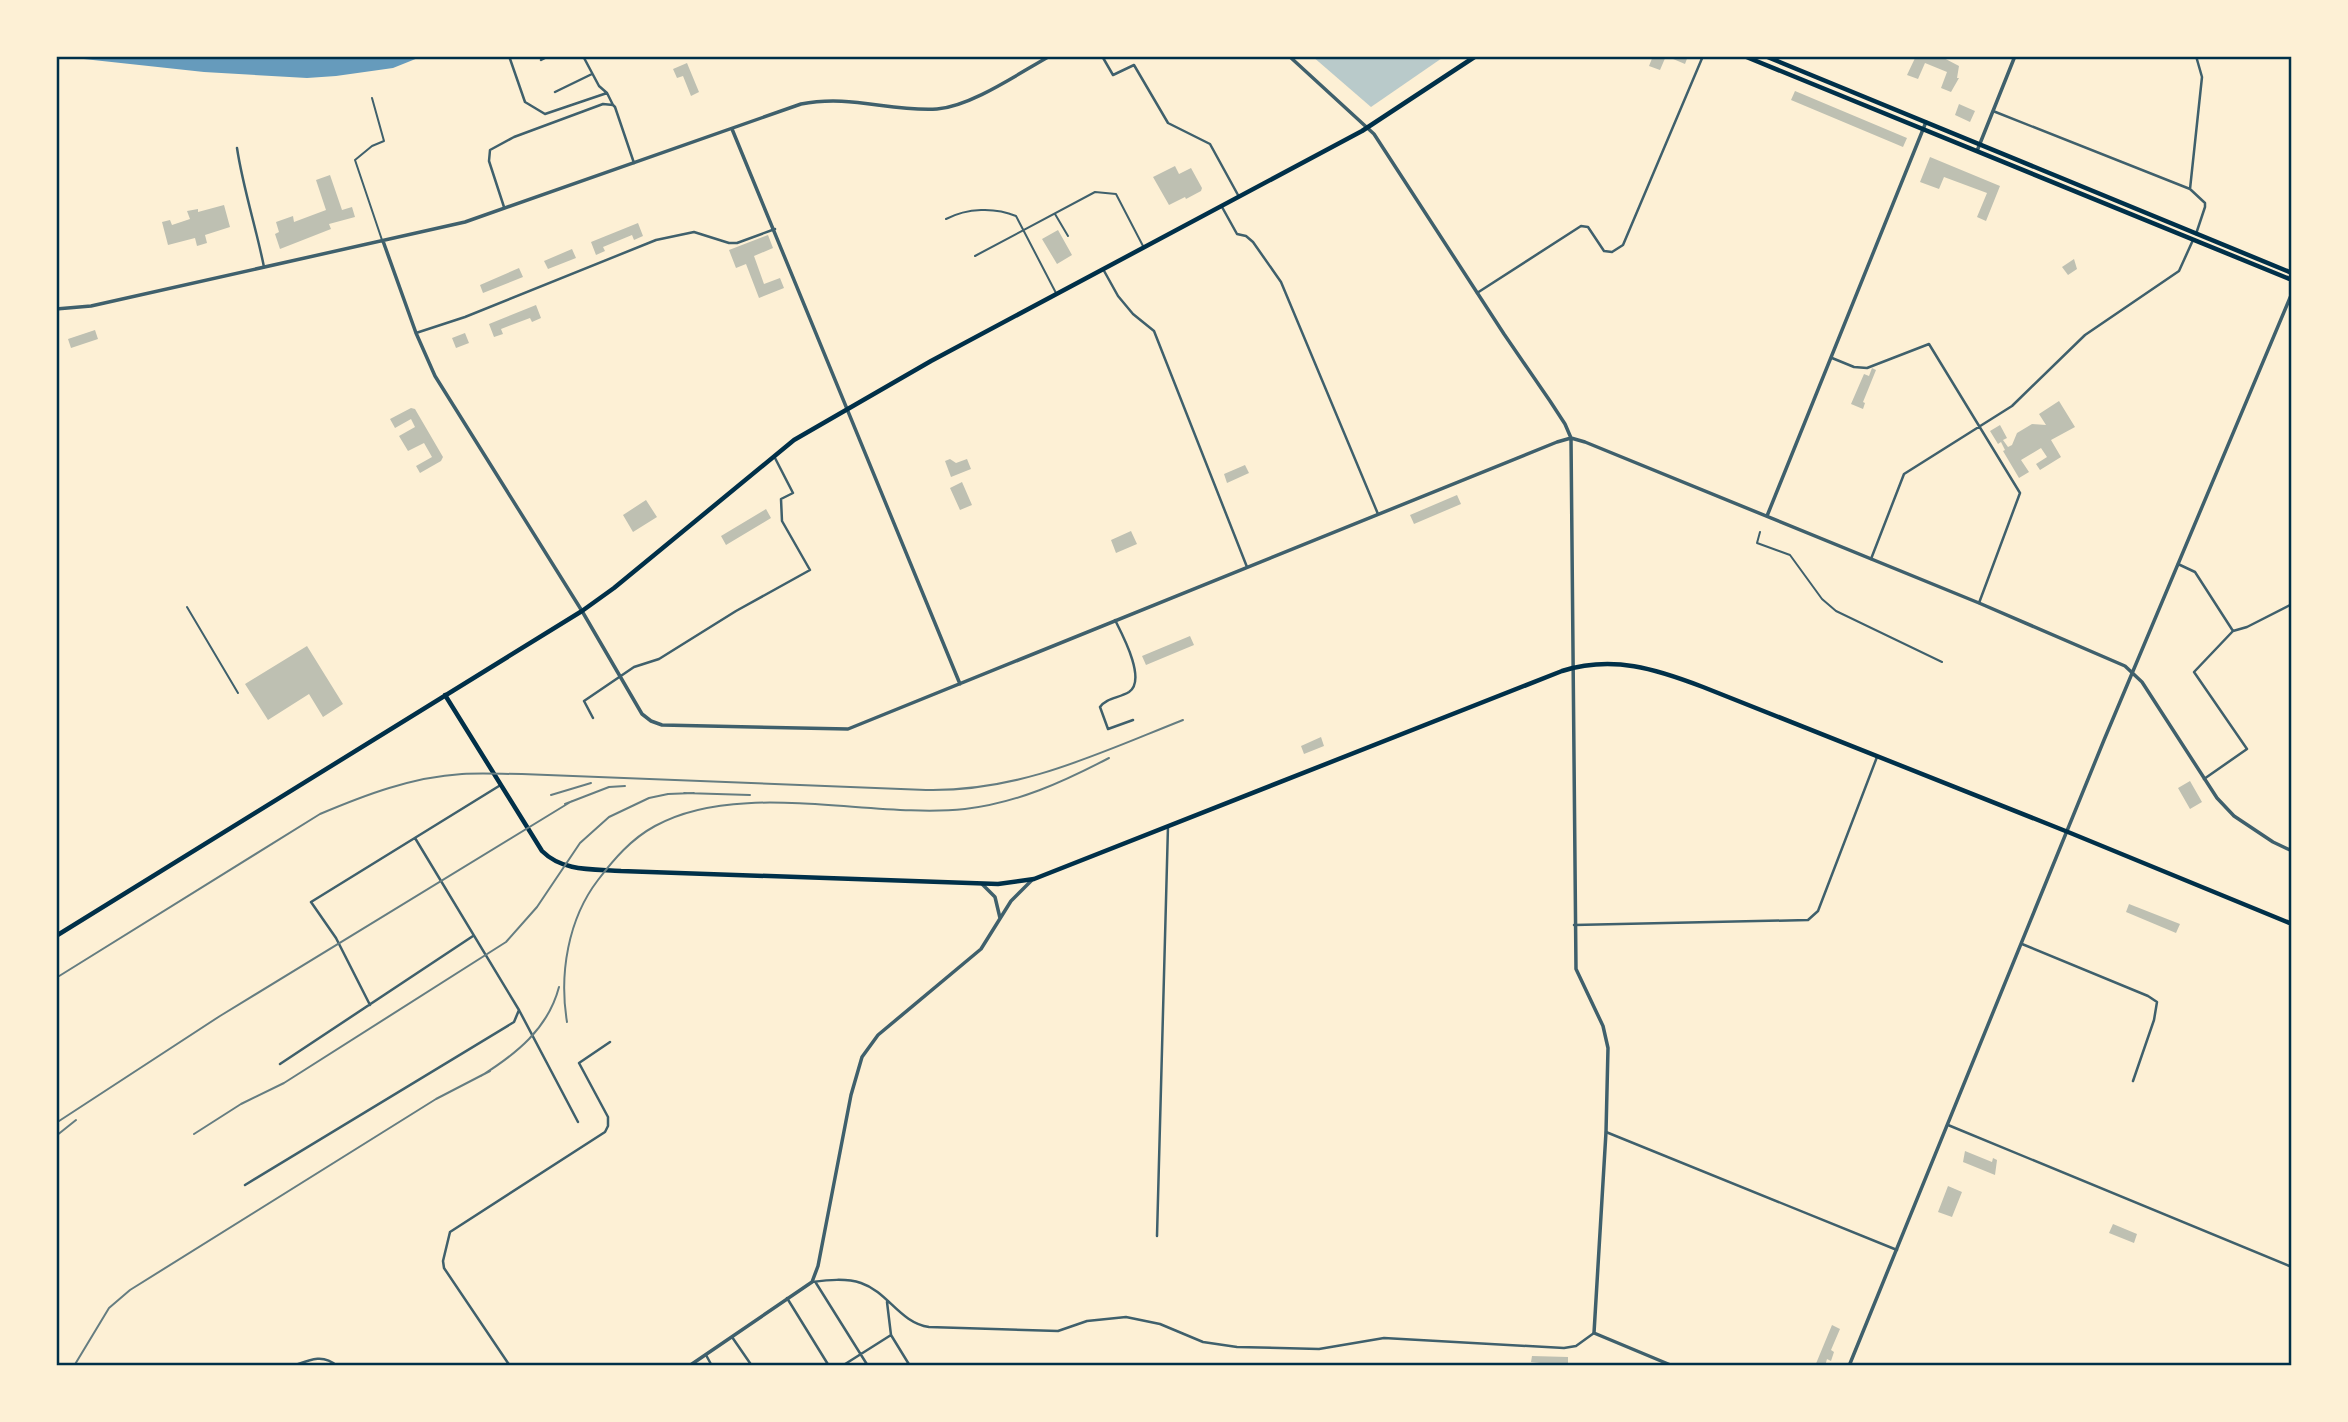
<svg xmlns="http://www.w3.org/2000/svg" width="2348" height="1422" font-family="Commissioner,sans-serif">
  <style>
    .green { fill: #b9caca }
    .water { fill: #669bbc }
    .building { fill: #bec0b2 }
    .lines { fill: none; stroke-linecap: round; stroke-linejoin: round }
    .service { stroke: #3f606c; stroke-width: 2 }
    .minor { stroke: #3f606c; stroke-width: 2.5 }
    .tertiary { stroke: #3f606c; stroke-width: 3.5 }
    .secondary { stroke: #003049; stroke-width: 4.5 }
    .rail { stroke: #657d81; stroke-width: 2 }
    .neatline { fill: none; stroke: #003049; stroke-width: 2.5 }
  </style>
  <rect width="100%" height="100%" fill="#fdf0d5"/>
  <path class="green" d="M1312,56h133l-74,51z"/>
  <path class="water" d="M56,56h380l-18,2 -25,10 -57,8 -29,2 -103,-6z"/>
  <path class="building" d="M1653,56h35l-3,8 -19,-8 -6,14 -11,-4z
    M1916,56h24l19,10 -2,12h2l-8,14 -10,-4 6,-16 -22,-9 -7,16 -11,-4z
    M687,63l12,29 -8,4 -8,-20 -6,2 -4,-9z
    M1795,91l112,47 -4,9 -112,-47z
    M1959,104l16,7 -5,11 -15,-7z
    M1930,157l70,29 -14,35 -9,-4 10,-24 -43,-16 -5,12 -19,-7z
    M1175,166l4,8 12,-6 11,20 -1,3 -15,8 -1,-2 -16,8 -16,-28z
    M330,175l12,35 10,-3 3,10 -26,7 2,5 -51,20 -5,-15 4,-2 -3,-10 17,-6 1,6 32,-12 -10,-30z
    M224,205l6,22 -25,8 2,8 -10,3 -2,-8 -27,7 -6,-23 8,-2 2,5 18,-6 -3,-8 11,-2v3z
    M638,223l5,13 -9,4 -2,-5 -29,12 2,4 -9,4 -5,-13z
    M1058,230l14,25 -15,9 -15,-25z
    M768,235l5,13 -19,8 10,28 16,-6 4,10 -25,10 -13,-34 -10,4 -7,-18z
    M572,249l4,9 -28,11 -4,-8z
    M2074,259l3,10 -9,6 -6,-8z
    M519,268l4,9 -40,16 -3,-8z
    M536,305l5,13 -9,4 -2,-4 -29,11 2,5 -9,3 -5,-13z
    M95,330l3,9 -27,9 -3,-9z
    M465,333l4,10 -13,5 -4,-10z
    M1872,368l4,2 -13,32 2,1 -2,6 -12,-5 13,-30 5,2z
    M2059,401l16,26 -24,13 10,17 -21,13 -4,-6 11,-7 -6,-9 -20,12 8,12 -10,6 -16,-27 2,-1 -4,-8 -3,2 -8,-13 10,-6 7,13 -4,2 5,7 4,-2 5,-12 15,-9 14,1 -7,-11z
    M411,408l4,1 28,48 -2,4 -21,12 -4,-7 16,-9 -8,-14 -16,8 -9,-15 16,-9 -4,-8 -16,9 -5,-9z
    M950,459l6,4 11,-4 4,10 -20,8 -6,-16z
    M1245,465l4,8 -22,10 -3,-9z
    M962,482l10,23 -12,5 -10,-22z
    M1457,495l4,9 -47,20 -4,-9z
    M646,500l11,17 -24,15 -10,-17z
    M766,509l5,9 -45,27 -5,-9z
    M1131,531l6,13 -21,9 -5,-13z
    M1190,636l4,9 -48,20 -4,-9z
    M307,646l36,58 -20,13 -14,-23 -41,26 -23,-36z
    M1321,737l3,9 -20,8 -3,-8z
    M2190,781l12,21 -12,7 -12,-21z
    M2129,904l51,20 -4,9 -50,-21z
    M1965,1151l27,11 1,-4 4,2 -2,15 -32,-13z
    M1948,1186l14,6 -10,25 -14,-5z
    M2113,1224l24,10 -3,9 -25,-10z
    M1832,1325l8,4 -9,21 3,2 -3,9 -4,-2 -2,7h-10z
    M1532,1356l36,1v9l-37,-4z"/>
  <g class="lines">
    <path class="service" d="M372,98l12,43 -12,5 -17,14 27,80
      M1055,214l13,22
      M946,219c21,-11 49,-12 70,-3l40,77
      M975,256l120,-64 21,2 27,52
      M1760,532l-3,11 33,12 32,44 14,12 106,51
      M187,607l51,86"/>
    <path class="minor" d="M509,56l16,46 20,12 62,-21 6,12
      M583,56l16,30 8,7
      M1102,56l11,19 21,-10 34,58 42,21 28,51
      M541,60l8,-4
      M555,92l37,-18
      M1993,111l197,78 15,14v4l-9,27
      M237,148c6,40 19,79 27,119
      M2190,189l12,-112 -6,-21
      M504,207l-15,-46 1,-11 24,-13 89,-33 10,1 2,2 19,56
      M1222,207l15,27 9,2 7,6 28,40 97,232
      M1103,269l15,27 15,18 21,17 93,236
      M1477,293l104,-67 7,1 16,24 8,1 11,-7 80,-189
      M416,333l49,-16 191,-77 38,-8 35,11h8l38,-14
      M1832,358l22,9 13,1 62,-24 91,149 -41,110
      M1871,559l33,-85 108,-68 73,-71 94,-64 14,-31
      M2178,564l17,8 38,59 -39,41 53,77 -43,30
      M1115,620c7,14 32,60 14,72 -10,6 -23,6 -29,15l8,22 25,-9
      M2233,631l14,-4 45,-23
      M593,718l-9,-17 50,-34 25,-8 77,-48 74,-41 -28,-49 -1,-22 12,-6 -18,-35
      M1574,925l234,-5 10,-9 59,-154
      M2022,944l126,52 9,6 -3,18 -21,61
      M370,1005l-34,-67 -25,-36 188,-116
      M519,1010l59,112
      M280,1064l193,-128
      M1948,1125l344,142
      M1606,1132l291,118
      M245,1185l269,-163 5,-12 -104,-172
      M1157,1236l11,-410
      M812,1282c16,-2 34,-4 49,1 27,9 39,40 68,44l129,4 29,-10 39,-4 34,7 43,18 34,5 82,2 65,-11 180,10 12,-2 18,-13
      M816,1283l52,83
      M787,1298l42,68
      M887,1302l4,33 19,31
      M732,1337l20,29
      M706,1355l6,11
      M293,1366c16,-6 30,-13 44,0
      M510,1366l-66,-98 -1,-7 7,-29 155,-100 3,-6v-9l-29,-54 31,-21
      M842,1366l49,-31"/>
    <path class="tertiary" d="M1289,56l85,78 130,200 46,67 15,23 6,14 5,531 27,57 5,22 -2,84 -12,201 79,33
      M732,129l228,555
      M1977,151l38,-95
      M383,241l33,92 19,43 147,235 60,103 9,7 11,4 186,4 709,-287 14,-4 14,4 394,161 146,63 17,16 75,116 17,18 39,26 19,9
      M56,309l35,-3 374,-84 336,-118c50,-10 89,8 136,5 35,-3 82,-36 113,-53
      M1767,516l159,-394
      M982,884l13,13 5,21
      M689,1366l123,-84 6,-16 33,-171 11,-38 16,-22 103,-86 30,-48 21,-21
      M1849,1366l255,-626 188,-447"/>
    <path class="secondary" d="M1744,56l548,224
      M1765,56l527,217
      M445,695l97,156c21,21 51,18 79,20l377,13 36,-5 528,-208c51,-16 94,-2 141,16l365,145 224,92
      M56,936l526,-325 32,-23 180,-148 137,-79 431,-230 114,-75"/>
    <path class="rail" d="M684,793l66,2
      M551,795l40,-12
      M565,804l44,-17 16,-1
      M56,978l264,-164c45,-19 92,-37 142,-40 20,-1 40,0 60,0l404,16c94,2 171,-36 257,-70
      M567,1022c-8,-48 1,-103 31,-142 16,-21 33,-41 57,-54 84,-47 216,-7 310,-17 52,-6 98,-27 144,-51
      M481,1076c35,-22 67,-47 78,-89
      M56,1123l164,-107 352,-215
      M194,1134l47,-30 43,-21 222,-141 31,-35 43,-64 29,-26 40,-19 19,-4 26,-1
      M56,1136l20,-16
      M74,1366l35,-58 21,-18 306,-191 54,-28"/>
  </g>
  <rect width="2348" height="1422" fill="none" stroke="#fdf0d5" stroke-width="116"/>
  <rect x="58" y="58" width="2232" height="1306" class="neatline"/>
</svg>
